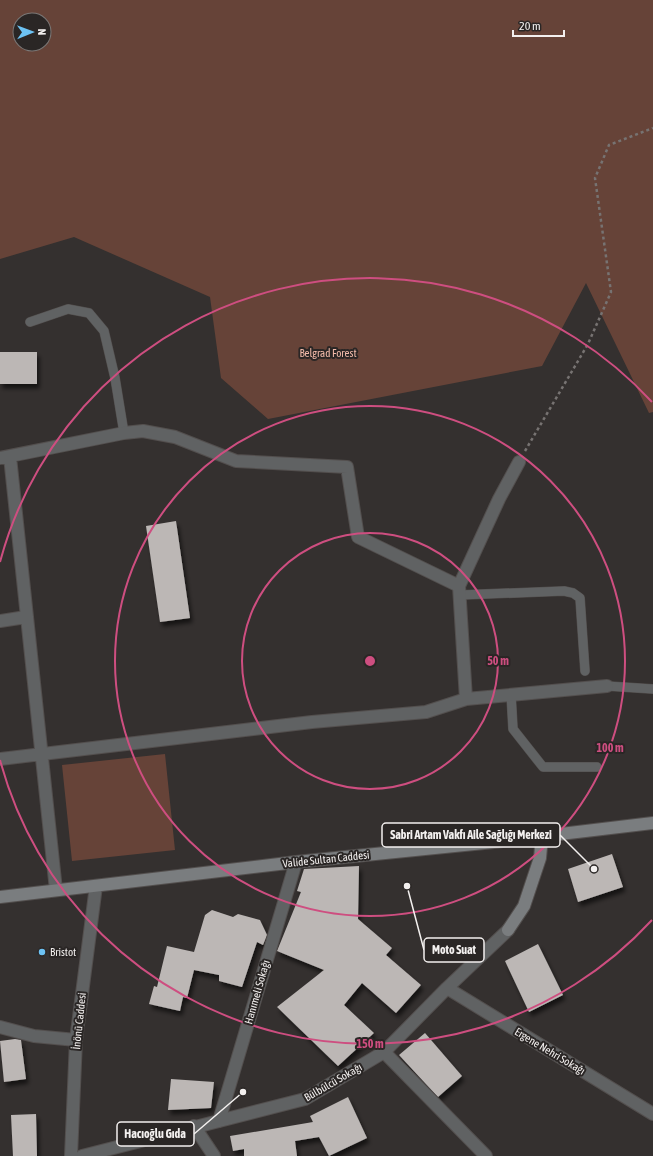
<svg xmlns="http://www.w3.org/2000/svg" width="653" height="1156" font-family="'Asap Condensed',sans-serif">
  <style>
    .green { fill: #664338; fill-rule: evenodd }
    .building { fill: #bcb7b5; filter: url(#shadow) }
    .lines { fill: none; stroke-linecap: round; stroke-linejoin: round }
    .lane-casing { stroke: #534f4e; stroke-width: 10 }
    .street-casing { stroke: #534f4e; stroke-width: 14 }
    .secondary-casing { stroke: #534f4e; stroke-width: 14 }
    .path { stroke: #777372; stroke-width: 2.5; stroke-dasharray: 3 3; stroke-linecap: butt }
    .lane { stroke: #606263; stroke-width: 9 }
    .street { stroke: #606263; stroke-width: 12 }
    .secondary { stroke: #7a7d7f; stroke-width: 12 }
    .ring { fill: none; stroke: #ce4e80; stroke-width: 2 }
    .poi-dot { fill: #6dc2f3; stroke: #2a2625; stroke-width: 1.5 }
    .labels { text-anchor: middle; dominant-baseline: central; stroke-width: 4; stroke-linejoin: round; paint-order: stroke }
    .park-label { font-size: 11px; fill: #f3bbaa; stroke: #2a2625 }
    .street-label { font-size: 11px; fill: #f3f0ef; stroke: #2a2625 }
    .poi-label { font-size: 11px; fill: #f3f0ef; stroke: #2a2625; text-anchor: start }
    .centre { fill: #ce4e80; stroke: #2a2625; stroke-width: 2 }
    .ring-label { font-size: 12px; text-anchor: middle; font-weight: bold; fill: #ce4e80; stroke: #2a2625; stroke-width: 4; stroke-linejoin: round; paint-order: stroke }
    .leader { fill: none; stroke: #f3f0ef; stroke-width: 1.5 }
    .callout-dot { fill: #f3f0ef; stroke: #2a2625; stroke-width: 1.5 }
    .callout { fill: #2a2625; stroke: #f3f0ef; stroke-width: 1.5 }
    .callout-label { font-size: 12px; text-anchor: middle; font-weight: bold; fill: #f3f0ef }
  </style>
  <defs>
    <filter id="shadow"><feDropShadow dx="2.5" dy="4.5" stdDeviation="2" flood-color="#0009"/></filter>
  </defs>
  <rect width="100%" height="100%" fill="#34302f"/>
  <path class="green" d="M0,0h653v412l-4,1 -63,-130 -44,83 -274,53 -47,-41 -11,-81 -136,-60 -74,22zM20,20h24v24h-24z
    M165,754l10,96 -103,11 -10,-96z"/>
  <path class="building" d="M0,352h37v32h-37z
    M176,521l14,97 -30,4 -14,-96z
    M612,854l11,33 -45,15 -10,-33z
    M359,866l-1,53 34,29 -6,7 35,30 -25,28 -34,-30 -18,22 30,28 -36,33 -61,-59 47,-37 -47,-19 24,-59 -4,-1 7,-22z
    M212,910l21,7 5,-3 22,6 7,15 -4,10 -6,-3 -15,45 -23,-6v-6l-25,-5 -7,28 -4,-1 -3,14 -31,-7 5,-18 3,1 10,-41 27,6 11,-37z
    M538,944l25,51 -34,17 -24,-51z
    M425,1033l37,43 -24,21 -39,-42z
    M15,1039l6,1 5,39 -22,3 -4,-41z
    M171,1079l43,3 -3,26 -43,2z
    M348,1097l19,41 -38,18 -10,-19 -24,4 2,15h-53v-7l-11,2 -3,-15 83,-14 -3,-6z
    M36,1114l1,42h-24l-2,-41z"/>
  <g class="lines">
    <g class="lane-casing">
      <path id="lane" d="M30,322l38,-13 21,4 15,18 11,47 9,55
        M460,595l104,-4 9,2 7,5 5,73
        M607,686l46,3
        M511,694l2,35 30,38h54"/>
    </g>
    <g class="street-casing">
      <path id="street" d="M10,457l46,433
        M0,458l124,-25 19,-2 32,6 61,24 111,6 11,70 101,49
        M0,621l26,-4
        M466,699l-7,-113 40,-87 20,-37
        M0,759l312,-37 114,-10 40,-13 141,-13
        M447,988l206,126
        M0,1027l34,9 42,4
        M384,1052l102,104
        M219,1121l77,-259
        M194,1126l20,30
        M71,1156l5,-116 20,-154
        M82,1156l223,-57 79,-47 63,-64 61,-58"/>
    </g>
    <g class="secondary-casing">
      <path id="secondary" d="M0,897l296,-35 198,-20 159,-19
        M508,930l16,-24 16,-48 2,-22"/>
    </g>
    <path class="path" d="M525,451l63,-107 23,-52 -16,-114 14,-33 44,-17"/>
    <use href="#lane" class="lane"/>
    <use href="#street" class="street"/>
    <use href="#secondary" class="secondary"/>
  </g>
  <g class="ring">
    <circle cx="370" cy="661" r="128"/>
    <circle cx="370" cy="661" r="255"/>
    <path d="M652 920A383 383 0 0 1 0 760M0 562A383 383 0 0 1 652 402"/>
  </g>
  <circle class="poi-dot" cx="42" cy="952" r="4"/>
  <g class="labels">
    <g class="park-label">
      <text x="328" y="353">Belgrad Forest</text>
    </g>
    <g class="street-label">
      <text transform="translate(326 859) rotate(-6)">Valide Sultan Caddesi</text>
      <text transform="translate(257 992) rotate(-74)">Hanımeli Sokağı</text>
      <text transform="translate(79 1021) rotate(-84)">İnönü Caddesi</text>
      <text transform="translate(550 1051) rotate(31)">Ergene Nehri Sokağı</text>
      <text transform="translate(333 1082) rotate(-30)">Bülbülcü Sokağı</text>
    </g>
    <g class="poi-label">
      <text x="50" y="952">Bristot</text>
    </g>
  </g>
  <circle cx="370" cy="661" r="6" class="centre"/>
  <g class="ring-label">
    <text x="498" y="665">50 m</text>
    <text x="610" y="752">100 m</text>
    <text x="370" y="1048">150 m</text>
  </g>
  <path class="leader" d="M594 869L560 835M407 886L424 950M243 1092L194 1134"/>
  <g class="callout-dot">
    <circle cx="594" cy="869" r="4"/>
    <circle cx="407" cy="886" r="4"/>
    <circle cx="243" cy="1092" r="4"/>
  </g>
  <g class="callout">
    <rect x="382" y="823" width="178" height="24" rx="4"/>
    <rect x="424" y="938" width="60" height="24" rx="4"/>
    <rect x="117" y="1122" width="77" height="24" rx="4"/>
  </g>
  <g class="callout-label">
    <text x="471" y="839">Sabri Artam Vakfı Aile Sağlığı Merkezi</text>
    <text x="454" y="954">Moto Suat</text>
    <text x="155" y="1138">Hacıoğlu Gıda</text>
  </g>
  <g transform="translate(32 32) rotate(89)"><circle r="19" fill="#2a2625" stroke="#7a7776"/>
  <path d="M0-3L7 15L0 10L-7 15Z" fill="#6dc2f3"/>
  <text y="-6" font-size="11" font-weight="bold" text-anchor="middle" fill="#f3f0ef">N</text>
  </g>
  <path d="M513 30v6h51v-6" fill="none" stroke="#f3f0ef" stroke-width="2"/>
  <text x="519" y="30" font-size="12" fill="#f3f0ef" stroke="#2a2625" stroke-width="3" paint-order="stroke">20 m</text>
</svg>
